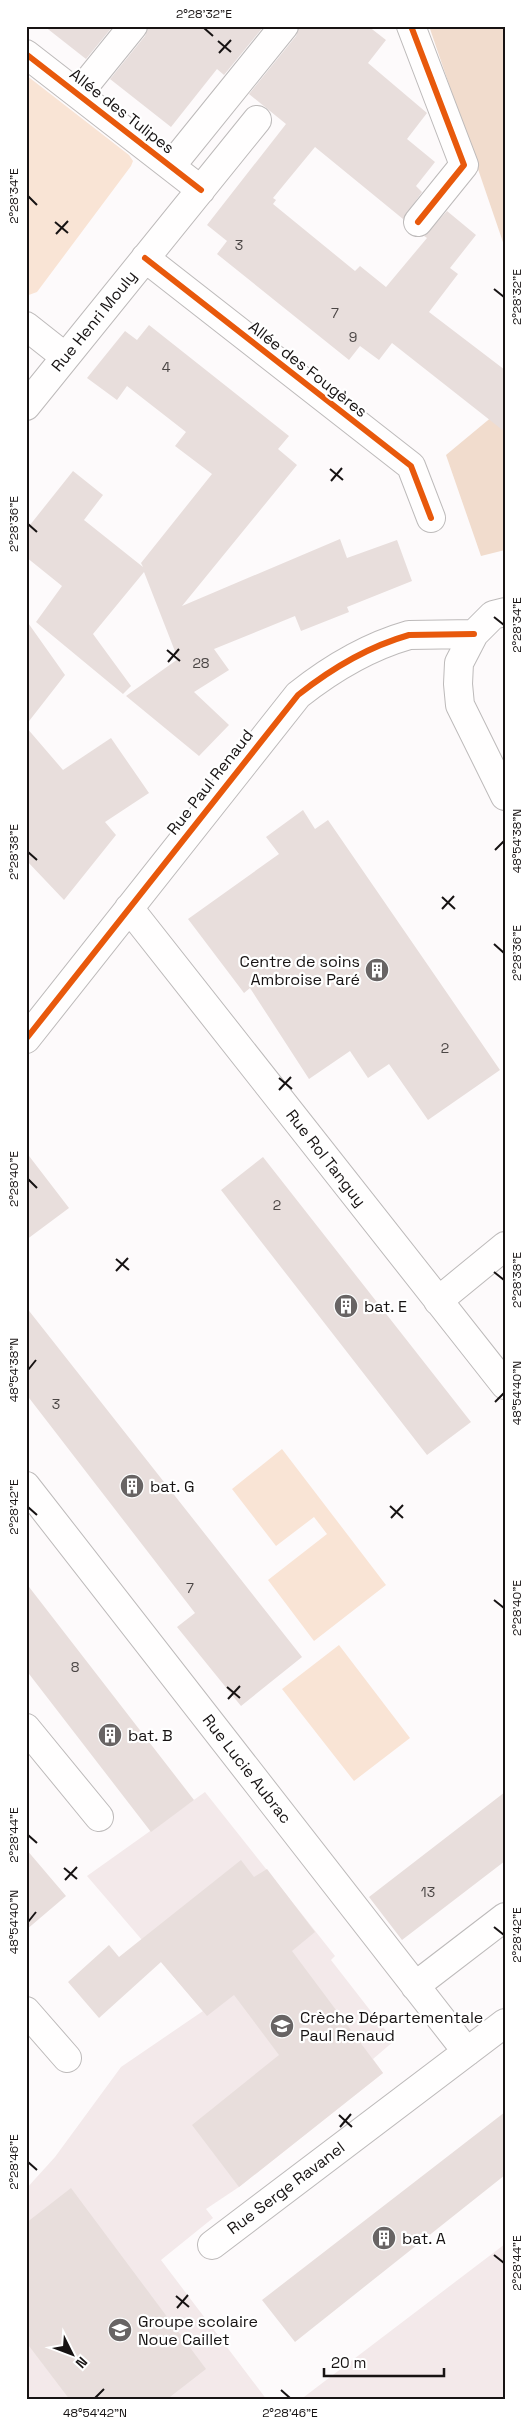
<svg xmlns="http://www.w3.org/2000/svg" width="531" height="2426" font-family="'Space Grotesk',sans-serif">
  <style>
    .built { fill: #f3e9ea }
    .green { fill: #f9e4d5 }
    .forest { fill: #f1dccd }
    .building { fill: #e8dedc }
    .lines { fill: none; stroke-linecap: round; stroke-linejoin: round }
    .minor-casing { stroke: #bdbaba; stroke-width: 30 }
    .minor { stroke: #fffefe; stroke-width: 28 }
    .cycleway-casing { stroke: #fff; stroke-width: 9 }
    .cycleway { stroke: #e8590c; stroke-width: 6 }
    .ticks { fill: none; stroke: #171313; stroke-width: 2 }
    .labels { text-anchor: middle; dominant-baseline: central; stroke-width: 4.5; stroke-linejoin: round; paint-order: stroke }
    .number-label { font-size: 14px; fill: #4b4645 }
    .street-label { font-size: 16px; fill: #171313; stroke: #fff }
    .poi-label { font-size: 16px; fill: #171313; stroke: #fff; text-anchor: start }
    .neatline { fill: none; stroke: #171313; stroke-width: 2 }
    .ticks-label { font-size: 12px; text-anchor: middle; fill: #171313 }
  </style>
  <rect width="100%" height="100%" fill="#fdfafb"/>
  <path class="built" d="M205,1792l130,164 -4,4 63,81 -21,18 10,14 -144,114 -33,22 7,9 -52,42 106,140h-241v-211l29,-32 66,-90 82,-56 -116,-135z
    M505,2244v156h-205z"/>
  <path class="green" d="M26,75l103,80 4,6 -2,5 -94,126 -11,4z
    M282,1449l104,136 -72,56 -46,-61 59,-46 -13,-17 -38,29 -44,-57z
    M339,1645l71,93 -56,43 -72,-92z"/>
  <path class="forest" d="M429,26h76v222z
    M505,406v144l-24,6 -35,-101z"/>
  <path class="building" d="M44,26h69l-27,33z
    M148,26h116l-40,49 -7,-6 -46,58 -61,-48 35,-43z
    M299,26h69l18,14 -18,23 59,50 -20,26 28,23 -19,24 6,6 -19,27 -88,-72 -42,51 3,2 -3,4 82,67 5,-5 26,21 41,-49 -3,-2 23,-25 29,24 -26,33 8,6 -29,38 76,58v62l-113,-89 -13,17 -19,-14 -11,14 -132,-106 10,-13 -20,-16 79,-101 -37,-30 47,-58z
    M149,325l140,111 -11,13 19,16 -115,141 158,-67 7,19 50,-18 15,41 -65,26 2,5 -48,19 -6,-15 -81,33 15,21 -35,22 35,33 -30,31 -73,-60 52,-37 -34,-87 -51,62 38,52 -8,8 -87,-72 26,-36 -36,-29v-27l47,-59 30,24 -19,25 59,47 -2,-4 71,-89 -37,-28 11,-14 -59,-46 -10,14 -30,-22 38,-47 12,9z
    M26,620l39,55 -39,50z
    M26,727l37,43 48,-32 38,55 -44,29 11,13 -52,65 -38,-40z
    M303,810l12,19 13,-9 172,250 -72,50 -39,-56 -21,14 -18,-27 -41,28 -59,-91 -6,5 -56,-74 91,-65 -13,-17z
    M26,1152l43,56 -43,32z
    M263,1157l208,265 -44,33 -206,-265z
    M26,1307l276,350 -61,49 -64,-79 18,-14 -169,-219z
    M26,1583l168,217 -43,32 -125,-162z
    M505,1792v69l-103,79 -33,-43z
    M26,1849l40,47 -40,34z
    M241,1860l13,17 13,-8 48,63 -23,19 91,122 -144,114 -47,-62 87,-70 -45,-60 -27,21 -46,-54 -62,56 -31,-36 41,-37 10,12z
    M505,2112v63l-210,167 -33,-42z
    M71,2188l135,181 -40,31h-96l-44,-58v-119z"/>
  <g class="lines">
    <g class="minor-casing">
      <path id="minor" d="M411,26l53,139 -46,57
        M26,54l175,136
        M78,94l55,-68
        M171,166l113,-140
        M145,258l266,208 20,52
        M26,326l38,30
        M26,406l231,-286
        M505,612l-12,3 -19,19 -15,29 -1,21 2,21 45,91
        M129,908l376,477
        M26,1039l272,-344c34,-27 69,-48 111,-60l65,-1
        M438,1301l67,-55
        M26,1486l441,566
        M26,1728l73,89
        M415,1986l90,-69
        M26,2011l41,47
        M212,2245l293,-222"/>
    </g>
    <use href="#minor" class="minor"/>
    <g class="cycleway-casing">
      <path id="cycleway" d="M411,26l53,139 -46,57
        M26,54l175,136
        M145,258l266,208 20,52
        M26,1039l272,-344c34,-27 69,-48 111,-60l65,-1"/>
    </g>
    <use href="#cycleway" class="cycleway"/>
  </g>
  <path class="ticks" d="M204,28l9,8M218,41l13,11M219,53l12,-13M28,196l9,9M55,222l13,11M56,234l12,-13M494,289l10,8M330,469l13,11M331,481l11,-13M28,524l9,8M494,617l10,8M167,650l13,11M168,662l11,-13M495,850l9,-9M28,852l9,8M442,897l13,12M442,909l12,-13M494,944l10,9M279,1078l13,11M279,1090l12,-13M28,1179l9,9M116,1259l13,11M116,1271l12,-13M494,1272l10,8M28,1370l8,-10M495,1402l9,-9M390,1506l13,12M28,1507l9,8M391,1518l12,-13M494,1600l10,8M227,1687l13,11M228,1699l12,-13M28,1835l9,8M64,1868l13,11M65,1880l12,-13M28,1922l8,-10M494,1927l10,8M339,2115l13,12M340,2127l11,-13M28,2162l9,8M494,2255l10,8M176,2296l13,11M177,2308l11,-13M281,2390l9,8M95,2398l9,-9"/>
  <defs>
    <g id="building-disc" transform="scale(1.25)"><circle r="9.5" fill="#686464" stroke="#fff"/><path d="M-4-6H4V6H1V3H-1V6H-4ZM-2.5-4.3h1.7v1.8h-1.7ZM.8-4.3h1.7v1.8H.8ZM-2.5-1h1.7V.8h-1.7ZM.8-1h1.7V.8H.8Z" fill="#fff"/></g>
    <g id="school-disc" transform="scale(1.25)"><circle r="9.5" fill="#686464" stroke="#fff"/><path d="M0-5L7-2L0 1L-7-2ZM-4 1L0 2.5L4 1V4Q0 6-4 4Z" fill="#fff"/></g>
  </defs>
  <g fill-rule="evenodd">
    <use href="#building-disc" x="377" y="970"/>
    <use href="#building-disc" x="346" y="1306"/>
    <use href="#building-disc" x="132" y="1486"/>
    <use href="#building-disc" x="110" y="1735"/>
    <use href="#school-disc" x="282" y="2026"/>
    <use href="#building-disc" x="384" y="2238"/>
    <use href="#school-disc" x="120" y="2330"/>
  </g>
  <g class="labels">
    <g class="number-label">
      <text x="239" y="245">3</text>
      <text x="335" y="313">7</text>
      <text x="353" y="337">9</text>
      <text x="166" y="367">4</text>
      <text x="201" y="663">28</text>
      <text x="445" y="1048">2</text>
      <text x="277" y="1205">2</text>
      <text x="56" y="1404">3</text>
      <text x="190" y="1588">7</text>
      <text x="75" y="1667">8</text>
      <text x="428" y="1892">13</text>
    </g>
    <g class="street-label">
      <text transform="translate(122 111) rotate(38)">Allée des Tulipes</text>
      <text transform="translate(94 321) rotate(-51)">Rue Henri Mouly</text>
      <text transform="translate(308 369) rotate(38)">Allée des Fougères</text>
      <text transform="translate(210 782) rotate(-52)">Rue Paul Renaud</text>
      <text transform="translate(326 1158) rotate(52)">Rue Rol Tanguy</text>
      <text transform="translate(247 1769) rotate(52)">Rue Lucie Aubrac</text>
      <text transform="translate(286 2188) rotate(-37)">Rue Serge Ravanel</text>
    </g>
    <g class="poi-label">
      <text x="360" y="961" text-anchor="end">Centre de soins<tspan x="360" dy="18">Ambroise Paré</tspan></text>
      <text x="364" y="1306">bat. E</text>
      <text x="150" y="1486">bat. G</text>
      <text x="128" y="1735">bat. B</text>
      <text x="300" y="2017">Crèche Départementale<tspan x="300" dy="18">Paul Renaud</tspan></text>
      <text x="402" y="2238">bat. A</text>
      <text x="138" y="2321">Groupe scolaire<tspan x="138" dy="18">Noue Caillet</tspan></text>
    </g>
  </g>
  <rect width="531" height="2426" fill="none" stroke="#ffffff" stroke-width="55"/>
  <g transform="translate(72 2354) rotate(132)" stroke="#ffffff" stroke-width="4" paint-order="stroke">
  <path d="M0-4L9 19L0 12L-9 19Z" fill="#171313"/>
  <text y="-8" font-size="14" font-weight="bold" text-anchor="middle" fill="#171313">N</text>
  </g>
  <path d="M324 2368v8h120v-8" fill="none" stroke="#171313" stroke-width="2.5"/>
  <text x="331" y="2368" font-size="15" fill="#171313" stroke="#ffffff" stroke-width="4" paint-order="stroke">20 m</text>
  <rect x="28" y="28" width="476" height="2370" class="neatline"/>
  <g class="ticks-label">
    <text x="204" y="18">2°28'32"E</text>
    <text transform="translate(14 196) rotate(-90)" y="4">2°28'34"E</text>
    <text transform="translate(517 297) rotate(-90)" y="4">2°28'32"E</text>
    <text transform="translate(14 524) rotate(-90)" y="4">2°28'36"E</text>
    <text transform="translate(517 625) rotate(-90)" y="4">2°28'34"E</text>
    <text transform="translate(517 841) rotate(-90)" y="4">48°54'38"N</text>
    <text transform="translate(14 852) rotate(-90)" y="4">2°28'38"E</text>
    <text transform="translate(517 953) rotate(-90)" y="4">2°28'36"E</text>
    <text transform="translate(14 1179) rotate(-90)" y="4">2°28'40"E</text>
    <text transform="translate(517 1280) rotate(-90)" y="4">2°28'38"E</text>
    <text transform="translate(14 1370) rotate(-90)" y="4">48°54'38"N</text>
    <text transform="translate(517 1393) rotate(-90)" y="4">48°54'40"N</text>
    <text transform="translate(14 1507) rotate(-90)" y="4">2°28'42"E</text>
    <text transform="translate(517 1608) rotate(-90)" y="4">2°28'40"E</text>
    <text transform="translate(14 1835) rotate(-90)" y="4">2°28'44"E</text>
    <text transform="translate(14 1922) rotate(-90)" y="4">48°54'40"N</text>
    <text transform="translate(517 1935) rotate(-90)" y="4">2°28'42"E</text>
    <text transform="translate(14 2162) rotate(-90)" y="4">2°28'46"E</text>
    <text transform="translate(517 2263) rotate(-90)" y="4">2°28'44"E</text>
    <text x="95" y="2417">48°54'42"N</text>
    <text x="290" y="2417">2°28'46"E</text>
  </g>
</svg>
